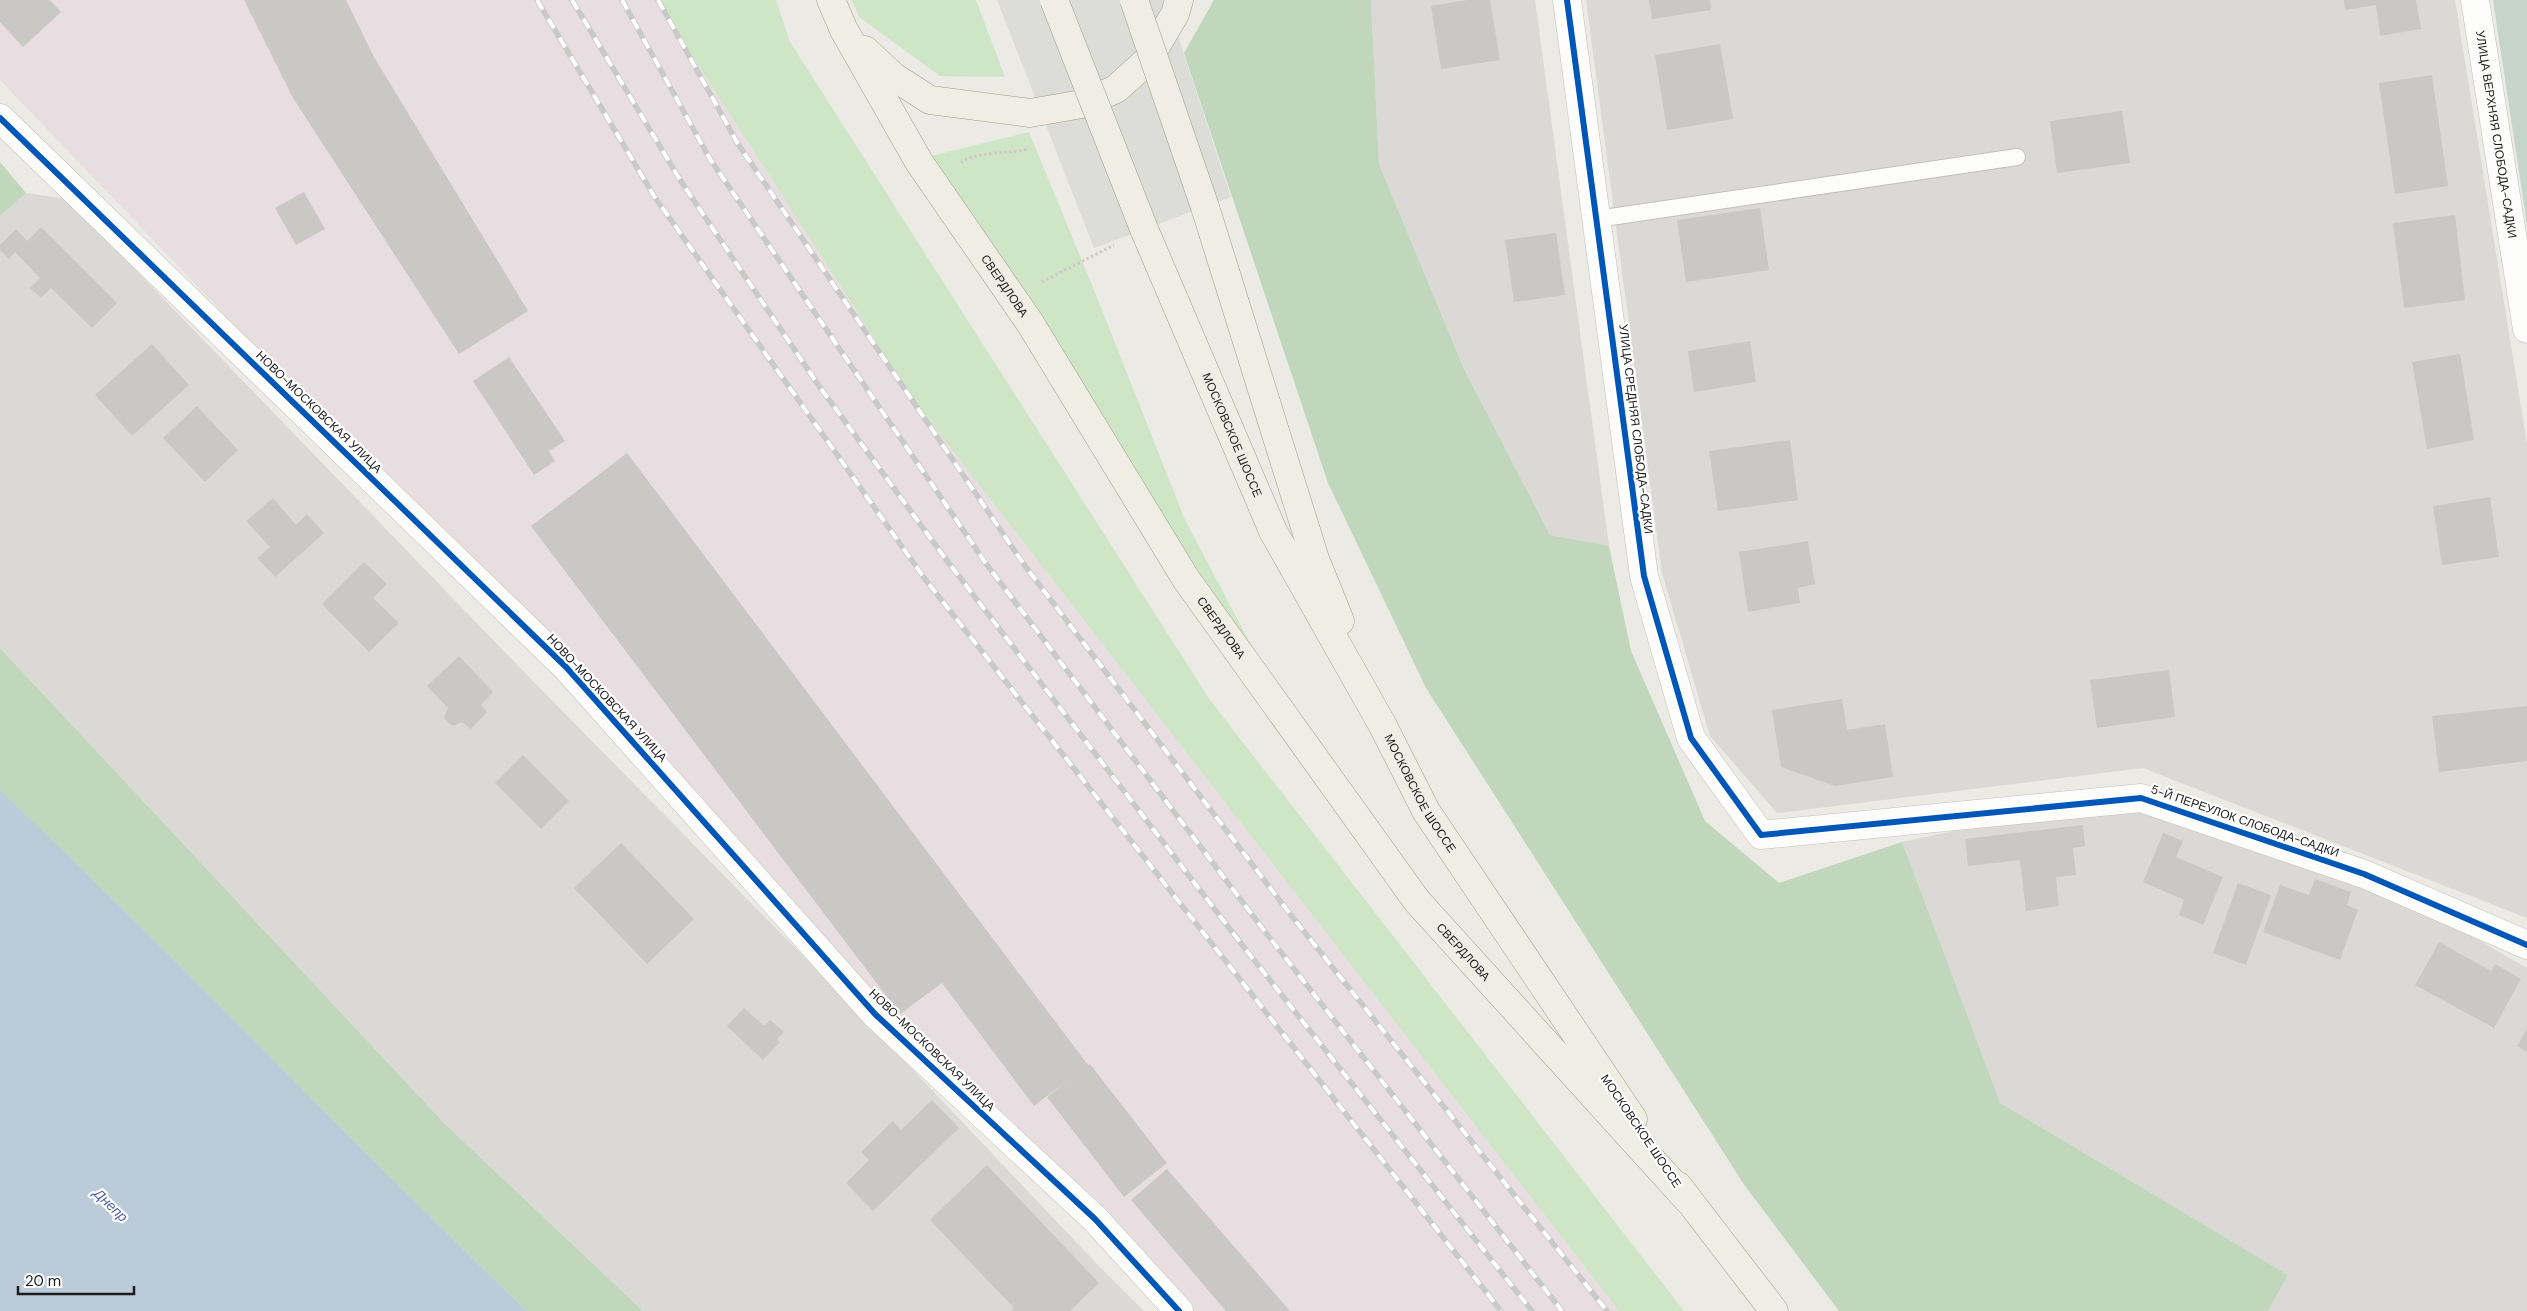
<svg xmlns="http://www.w3.org/2000/svg" width="2527" height="1311" font-family="'DM Sans',sans-serif">
  <style>
    .residential { fill: #dad9d6 }
    .industrial { fill: #e8dee1 }
    .grass { fill: #cfe6c6 }
    .forest { fill: #c0d7bc }
    .cemetery { fill: #c5d5ca }
    .water { fill: #bbcbda }
    .pier { fill: #dcdcd9 }
    .building { fill: #c9c8c5 }
    .lines { fill: none; stroke-linecap: round; stroke-linejoin: round }
    .service-casing { stroke: #c2c1bf; stroke-width: 18 }
    .minor-casing { stroke: #c2c1bf; stroke-width: 29 }
    .tertiary-casing { stroke: #c2c1bf; stroke-width: 29 }
    .primary-casing { stroke: #9f9d84; stroke-width: 29 }
    .path { stroke: #d0c9c3; stroke-width: 3; stroke-dasharray: 2.5 2.5; stroke-linecap: butt }
    .service { stroke: #fcfcfb; stroke-width: 16 }
    .minor { stroke: #fcfcfb; stroke-width: 28 }
    .tertiary { stroke: #fcfcfb; stroke-width: 28 }
    .primary { stroke: #efede4; stroke-width: 28 }
    .rail-casing { stroke: #c9c9c8; stroke-width: 5.5 }
    .rail { stroke: #fff; stroke-width: 4; stroke-dasharray: 11; stroke-linecap: butt }
    .primary-bridge-casing { stroke: #9f9d84; stroke-width: 29; stroke-linecap: butt }
    .primary-bridge { stroke: #efede4; stroke-width: 28 }
    .cycleway-casing { stroke: #fff; stroke-width: 9 }
    .cycleway { stroke: #0057b8; stroke-width: 6 }
    .labels { text-anchor: middle; dominant-baseline: central; stroke-width: 4.5; stroke-linejoin: round; paint-order: stroke }
    .street-label { font-size: 12px; fill: #1c1c1c; stroke: #fff }
    .water-label { font-size: 14px; font-style: italic; fill: #5264a2; stroke: #fff }
  </style>
  <rect width="100%" height="100%" fill="#ebeae5"/>
  <path class="residential" d="M1371,0h164l74,546 -59,-11 -86,-166 -85,-205z
    M1586,0h869l72,444v474l-384,-150 -366,45 -67,-77 -48,-163z
    M26,193l41,6 461,477 330,336 237,250 49,49h-501l-197,-186 -446,-477v-432z
    M2143,811l231,68 153,89v343h-259l20,-36 -289,-172 -97,-261 75,-16z"/>
  <path class="industrial" d="M0,0h656l262,406 701,905h-429l-201,-198 -989,-1033z"/>
  <path class="grass" d="M656,0h120l14,42 420,658 474,611h-65l-701,-905z
    M852,0h124l29,77 -65,-1 -81,-59z
    M1029,132l69,168 87,220 156,295 -410,-659z"/>
  <path class="forest" d="M1214,0h157l8,164 85,205 86,166 59,11 22,105 74,170 74,62 123,-41 98,261 288,172 -20,36h-429l-94,-125 -319,-498 -98,-205 -144,-430z
    M0,162l26,31 -26,23z
    M0,648l446,477 197,186h-116c-179,-171 -348,-350 -527,-521z"/>
  <path class="cemetery" d="M2493,0h34v224z"/>
  <path class="water" d="M0,790c179,170 348,350 527,521h-527z"/>
  <path class="pier" d="M997,0h169l65,197 -137,51z"/>
  <path class="building" d="M0,0h50l11,12 -38,35 -23,-25z
    M244,0h102l28,57 154,254 -69,43 -166,-256z
    M1467,0h23l10,60 -59,9 -10,-63z
    M1649,0h61l1,10 -59,9z
    M2344,0h72l5,29 -41,7 -4,-31 -31,5z
    M1720,44l13,75 -66,11 -12,-75z
    M2432,75l16,111 -53,8 -16,-111z
    M2122,111l8,52 -73,10 -7,-52z
    M304,192l21,37 -29,16 -21,-37z
    M1760,208l9,62 -83,12 -9,-62z
    M2455,215l10,85 -61,8 -11,-85z
    M41,227l76,76 -25,25 -41,-40 -10,10 -11,-10 10,-10 -25,-26 -6,7 -9,-9v-5l16,-16 11,12z
    M1556,233l9,62 -51,7 -9,-62z
    M1750,341l6,41 -62,10 -6,-41z
    M152,344l37,41 -57,51 -37,-41z
    M2460,354l14,86 -47,9 -15,-87z
    M509,357l56,84 -16,10 6,10 -21,14 -61,-94z
    M197,406l41,44 -33,32 -42,-44z
    M1790,440l8,60 -80,11 -9,-60z
    M627,453l461,612 2,-1 77,99 -43,34 -77,-100 22,-18 -35,27 -92,-123 -42,31 -369,-488z
    M2490,497l9,60 -57,8 -9,-59z
    M273,498l23,27 11,-11 17,19 -49,44 -18,-19 13,-11 -24,-26z
    M1808,541l7,43 -17,4 2,15 -52,9 -9,-60z
    M364,562l23,22 -14,14 26,25 -30,29 -47,-48z
    M459,656l34,36 -12,13 6,7 -16,17 -9,-7 -8,4 -6,-3 -4,-6 4,-9 -21,-22z
    M2169,670l6,47 -78,11 -7,-48z
    M1842,699l5,31 38,-6 8,53 -58,9 -54,-19 -9,-57z
    M2527,706v55l-88,11 -7,-56z
    M523,755l46,46 -28,28 -46,-46z
    M2083,825l2,21 -12,2 3,27 -20,2 3,29 -33,5 -6,-51 -52,6 -3,-27z
    M2163,833l20,8 -7,16 47,20 -20,48 -24,-10 5,-15 -41,-18z
    M621,843l73,76 -47,45 -73,-76z
    M2315,879l36,13 -4,13 11,5 -18,50 -77,-28 17,-47 29,10z
    M2238,883l33,12 -25,70 -33,-12z
    M2439,942l52,29 4,-7 26,15 -27,49 -79,-43z
    M744,1008l20,18 6,-6 14,12 -7,7 3,3 -17,18 -36,-34z
    M2527,1029v23l-10,-6z
    M932,1100l27,28 -86,83 -27,-28 23,-23 -8,-8 32,-31 8,9z
    M987,1165l112,118 -29,28h-59l3,-3 -84,-88z
    M1167,1169l123,142h-64l-95,-111z"/>
  <g class="lines">
    <g class="service-casing">
      <path id="service" d="M1597,219l420,-62"/>
    </g>
    <g class="minor-casing">
      <g id="minor">
        <path id="s1" d="M2475,0l52,329"/>
        <path d="M0,118l566,549 309,347 220,205 84,92"/>
      </g>
    </g>
    <g class="tertiary-casing">
      <path id="tertiary" d="M1567,0l77,576 47,162 70,97 380,-37 223,76 163,71"/>
    </g>
    <g class="primary-casing">
      <g id="primary">
        <path id="s2" d="M831,0l13,30 75,132 111,161 156,256 231,322 271,299"/>
        <path d="M865,50l29,27 36,23 100,13 52,-9 34,-15 31,-28 28,-47 4,-14"/>
        <path d="M1205,207l110,352 25,62"/>
        <path id="s3" d="M1144,229l129,302 110,195 43,85 207,308"/>
        <path d="M1678,1186l96,125"/>
      </g>
    </g>
    <path class="path" d="M961,163c13,-12 49,-9 68,-14
      M1042,282l72,-37"/>
    <use href="#service" class="service"/>
    <use href="#minor" class="minor"/>
    <use href="#tertiary" class="tertiary"/>
    <use href="#primary" class="primary"/>
    <g class="rail-casing">
      <path id="rail" d="M537,0l117,196 271,383 576,732
        M572,0l110,183 137,203 129,176 295,384 289,365
        M622,0l88,159 277,406 279,368 296,378
        M658,0l80,144 287,422 265,348 317,397"/>
    </g>
    <use href="#rail" class="rail"/>
    <g class="primary-bridge-casing">
      <path id="primary-bridge" d="M1054,0l90,229
        M1134,0l71,207"/>
    </g>
    <use href="#primary-bridge" class="primary-bridge"/>
    <g class="cycleway-casing">
      <path id="cycleway" d="M1567,0l77,576 47,162 70,97 380,-37 223,76 163,71
        M0,118l566,549 309,347 220,205 84,92"/>
    </g>
    <use href="#cycleway" class="cycleway"/>
  </g>
  <g class="labels">
    <g class="street-label">
      <text stroke="none"><textPath href="#s1" startOffset="136">УЛИЦА ВЕРХНЯЯ СЛОБОДА-САДКИ</textPath></text>
      <text stroke="none"><textPath href="#s2" startOffset="335">СВЕРДЛОВА</textPath></text>
      <text transform="translate(319 412) rotate(44)">НОВО-МОСКОВСКАЯ УЛИЦА</text>
      <text transform="translate(1636 429) rotate(83)">УЛИЦА СРЕДНЯЯ СЛОБОДА-САДКИ</text>
      <text stroke="none"><textPath href="#s3" startOffset="224">МОСКОВСКОЕ ШОССЕ</textPath></text>
      <text stroke="none"><textPath href="#s2" startOffset="740">СВЕРДЛОВА</textPath></text>
      <text transform="translate(607 698) rotate(47)">НОВО-МОСКОВСКАЯ УЛИЦА</text>
      <text stroke="none"><textPath href="#s3" startOffset="629">МОСКОВСКОЕ ШОССЕ</textPath></text>
      <text transform="translate(2245 821) rotate(19)">5-Й ПЕРЕУЛОК СЛОБОДА-САДКИ</text>
      <text stroke="none"><textPath href="#s2" startOffset="1145">СВЕРДЛОВА</textPath></text>
      <text transform="translate(932 1050) rotate(44)">НОВО-МОСКОВСКАЯ УЛИЦА</text>
      <text transform="translate(1641 1131) rotate(56)">МОСКОВСКОЕ ШОССЕ</text>
    </g>
    <g class="water-label">
      <text transform="translate(111 1205) rotate(44)">Днепр</text>
    </g>
  </g>
  <path d="M18 1286v8h116v-8" fill="none" stroke="#1c1c1c" stroke-width="2.5"/>
  <text x="25" y="1286" font-size="15" fill="#1c1c1c" stroke="#ffffff" stroke-width="4" paint-order="stroke">20 m</text>
</svg>
